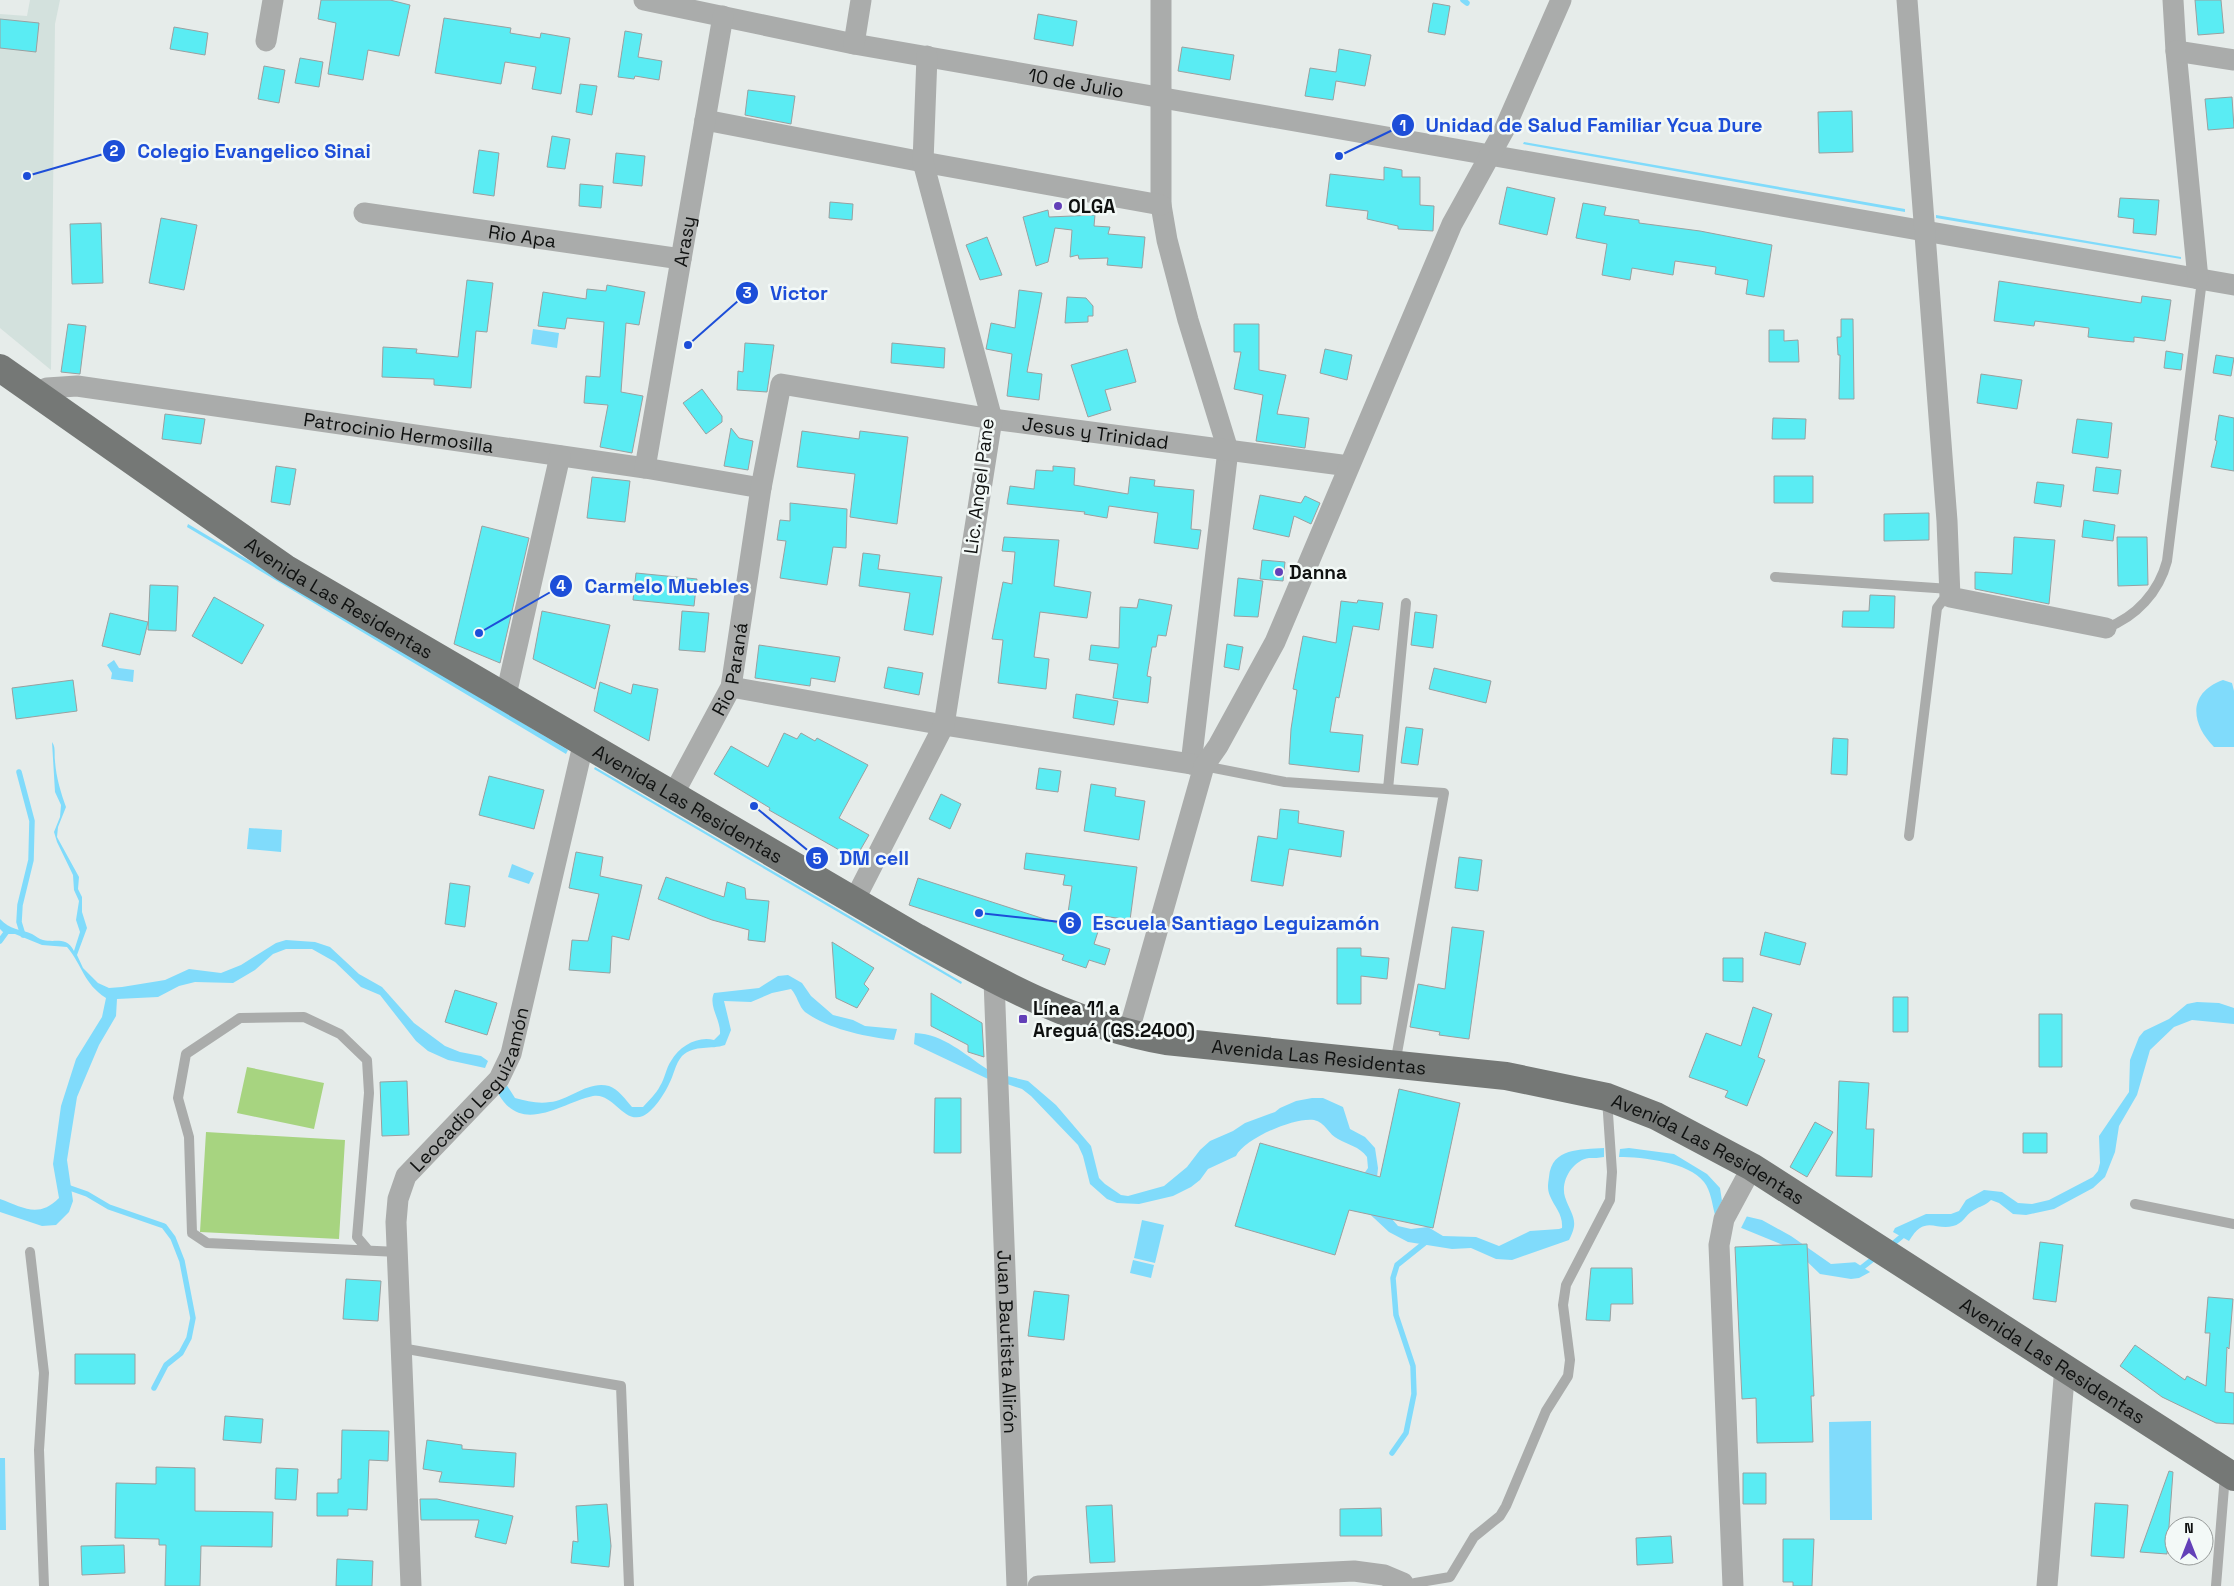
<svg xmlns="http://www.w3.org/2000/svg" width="2234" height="1586" font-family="'Space Grotesk',sans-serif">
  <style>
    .built { fill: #d3e1dd }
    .green { fill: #a7d480 }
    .water { fill: #80dbfb }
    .pier { fill: #e6ecea }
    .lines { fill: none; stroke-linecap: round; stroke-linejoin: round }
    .stream { stroke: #80dbfb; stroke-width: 5.5 }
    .building { fill: #5aecf3; stroke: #9aa0a0 }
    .service { stroke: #aaacab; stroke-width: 10 }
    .minor { stroke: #aaacab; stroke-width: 21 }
    .primary { stroke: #757876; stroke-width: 28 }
    .poi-dot { fill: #6340b8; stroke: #f3f9f7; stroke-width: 2 }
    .labels { text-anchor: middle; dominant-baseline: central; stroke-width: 5; stroke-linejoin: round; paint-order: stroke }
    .street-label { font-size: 19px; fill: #0f1110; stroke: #f3f9f7 }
    .poi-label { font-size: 19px; font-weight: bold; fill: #0f1110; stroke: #f3f9f7; text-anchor: start }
    .leader { fill: none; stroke: #1d4ed8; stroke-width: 2 }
    .callout-dot { fill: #1d4ed8; stroke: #f3f9f7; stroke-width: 2 }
    .mark-label { font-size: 15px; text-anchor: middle; font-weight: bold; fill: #fff }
    .callout-label { font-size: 20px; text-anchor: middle; font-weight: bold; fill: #1d4ed8; stroke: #f3f9f7; stroke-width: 5; stroke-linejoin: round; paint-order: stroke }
  </style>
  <rect width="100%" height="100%" fill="#e6ecea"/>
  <path class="built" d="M30,0h30l-5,24 -4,346 -51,-42v-314l27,2z"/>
  <path class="green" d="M247,1067l77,16 -10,46 -77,-16z
    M206,1132l139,8 -6,99 -139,-7z"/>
  <path class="water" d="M1524,142l381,67v3l-382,-68z
    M1936,215l245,42v2l-245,-41z
    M533,329l26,4 -2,15 -26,-4z
    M188,524l380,226 -2,4 -379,-227z
    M114,660l5,8 15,2 -1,12 -22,-3 1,-6 -5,-8z
    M2223,680l9,3 2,8v56h-20c-23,-23 -27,-54 9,-67z
    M52,742c4,5 2,12 3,19 1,16 6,32 11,46l-8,20 -1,10 22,40 -1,12 4,8v15l5,16 -10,27 6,13 15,15 11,5 13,-1 43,-7 24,-11 32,4 20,-8 35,-22 10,-3 29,2 15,5 29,27 23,13 32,36 31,23 15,6 21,4 7,5 -3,7 -37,-8 -20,-9 -12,-10 -36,-46 -19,-8 -26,-25 -23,-13h-26l-13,5 -18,16 -22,13 -38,-1 -16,4 -21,11 -41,2 -1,17 -17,29 -22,52 -10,63 6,41 -4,11 -13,13 -14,1 -42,-14v-13c23,8 38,20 59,-1l-6,-34 8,-58 15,-47 26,-42 4,-19c-23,-15 -23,-32 -39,-51l-25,-2 -27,-11h-10l-5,-5v-10c10,11 20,10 32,15 4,2 7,5 11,6 13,3 23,-4 31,11l6,-19 -4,-12 3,-19 -5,-11 -1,-15 -16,-33 -3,-10 6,-15 1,-12 -6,-13z
    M595,767l367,215 -1,2 -367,-215z
    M249,828l33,2 -1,22 -34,-3z
    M512,864l22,9 -5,11 -21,-7z
    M788,975l14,8 9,13 22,19 20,5 12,6 32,3 -3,11c-28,-3 -66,-11 -89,-28 -6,-5 -8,-17 -14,-23l-19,4 -21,9 -27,-1 7,29 -6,15c-14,5 -30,-1 -43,11 -7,8 -8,19 -13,28 -4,9 -16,28 -26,32 -20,8 -30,-24 -50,-20 -32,7 -72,40 -95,-3l8,-9 9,14c12,3 23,6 35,4 19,-2 39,-22 59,-16 9,3 17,14 23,21h11c6,-7 13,-13 17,-21 5,-8 6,-18 11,-25 9,-15 26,-25 43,-21l6,-6c1,-14 -12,-28 -6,-41l45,-5 19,-12z
    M2197,1002l22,1 15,5v16l-42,-4 -18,7 -24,23 -13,45 -18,31 -4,26 -10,25 -12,11 -39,21 -28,6 -13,-1 -14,-11 -8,-3c-6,6 -11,6 -17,10 -9,5 -11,14 -21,16 -18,5 -28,-12 -44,15l-16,-9 2,-4 31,-14h25l8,-3 7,-11 18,-10 18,2 16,11 14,1 17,-4 44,-23 5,-6 2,-8 -1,-27 30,-44 1,-32 9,-23 5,-6 25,-12 18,-15z
    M915,1033c29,1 50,22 72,36l1,10 -74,-35z
    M1007,1076l21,5 28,24 35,41 8,32 6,6 16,11 7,1 36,-10 23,-19 13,-17 10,-9 23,-10 12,-8 30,-11 5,-4 16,-7 16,-3h11l20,9 7,22 15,8 10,11 3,20 -2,19 16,32 6,7 13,3 17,-2 15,9 33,1 23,9 31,-15 29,-2 3,-1c1,-14 -7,-20 -12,-32 -3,-7 -2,-12 -1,-19 3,-30 31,-27 55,-29v9c-5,1 -10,1 -15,1 -16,2 -29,23 -24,39 6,18 15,23 4,43l-57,20 -16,-1 -25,-11 -19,1 -44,-7 -19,-10 -29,-27 1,-27 7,-10 -1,-11c-8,-11 -19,-12 -29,-18 -9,-4 -13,-17 -24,-19 -20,-3 -70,19 -78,36l-28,13 -8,11 -9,7 -18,9 -34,8 -22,-1 -10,-4 -17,-15 -7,-28 -5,-11 -47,-49 -9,-7 -15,-5z
    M1629,1148l45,6 33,20 13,14 2,13 -7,14c-3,-11 -4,-24 -11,-33 -15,-20 -62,-25 -85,-25l1,-8z
    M1745,1216l17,4 29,16 40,28 27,-2 14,9 -13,7 -8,1 -31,-5 -25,-24 -56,-23z
    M1142,1220l22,5 -9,38 -21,-5z
    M1133,1260l21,5 -3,13 -21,-5z
    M1871,1421l1,99h-42l-1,-98z
    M0,1458h5l1,72h-6z"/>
  <path class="pier" d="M1739,1209l9,5 -8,16 -7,-4z
    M1852,1260h7l15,9v3l-1,2z"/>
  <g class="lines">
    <path class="stream" d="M1463,0l4,3
      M19,772l13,49 -1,39 -11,45 -1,17 4,13
      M0,941l8,-11
      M67,1187l20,7 22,13 55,19 9,12 9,23 11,57 -4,20 -8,15 -15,12 -12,23
      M1889,1247l18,-15
      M1859,1270l19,-15
      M1392,1453l14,-20 8,-39 -1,-28 -17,-51 -3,-37 4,-13 30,-24"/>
  </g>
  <path class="building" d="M321,0h69l20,5 -11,51 -31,-6 -5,30 -35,-6 8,-51 -18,-4z
    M2195,0h26l3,33 -26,2z
    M1433,3l17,3 -5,29 -17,-3z
    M1038,14l39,7 -4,25 -39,-7z
    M444,18l67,10 -1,5 30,5 1,-5 29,5 -9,56 -29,-5 4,-22 -31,-5 -4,22 -66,-11z
    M0,19l39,4 -3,29 -36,-4z
    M174,27l34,6 -3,22 -35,-6z
    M625,31l17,3 -4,23 24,4 -3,19 -24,-4 -1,3 -16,-2z
    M1182,47l52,8 -4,25 -52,-9z
    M1339,49l32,6 -6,31 -29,-5 -3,19 -28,-4 5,-28 26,4z
    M300,58l23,4 -4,25 -24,-4z
    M264,66l21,4 -6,33 -21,-4z
    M580,84l17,2 -5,29 -16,-3z
    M748,90l47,6 -4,28 -46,-9z
    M2232,97l2,31 -26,2 -3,-31z
    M1852,111l1,41 -34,1 -1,-41z
    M552,136l18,3 -5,30 -18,-2z
    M479,150l20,3 -5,43 -21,-3z
    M616,153l29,3 -3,30 -29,-3z
    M1384,167l18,3v7h18v28l14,1 -1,25 -35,-2v-3l-31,-7 1,-8 -42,-5 4,-32 54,6z
    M580,184l23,2 -2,22 -22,-2z
    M1507,187l48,11 -8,37 -48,-11z
    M2120,198l39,2 -3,35 -23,-2 1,-14 -16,-2z
    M830,202l23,2 -1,16 -23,-2z
    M1583,203l23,4 -2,8 35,5v3l61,8 72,14 -8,52 -18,-3 2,-14 -33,-6 1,-7 -41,-6 -2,14 -41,-7 -2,12 -28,-5 5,-31 -31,-6z
    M1048,210l1,7 46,-2 -1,11 16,1 -2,7 37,3 -3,31 -35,-3 1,-7 -29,1 -1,-4 -8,2 2,-27 -17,-2 -7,34 -12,4 -13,-49z
    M161,218l36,7 -13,65 -35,-7z
    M101,223l2,60 -31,1 -2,-60z
    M987,237l15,38 -22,5 -14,-35z
    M467,280l26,3 -6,49 -11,-1 -5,57 -37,-3v-6l-52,-2 1,-30 34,2 -1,4 42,4z
    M1999,281l142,22 1,-7 29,4 -6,41 -31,-4v5l-11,-1 -35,-4 1,-9 -54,-7 -1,5 -40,-5z
    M607,285l38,7 -6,33 -13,-2 -5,69 22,4 -11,57 -32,-6 8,-42 -24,-2 2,-27 14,1 4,-55 -37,-4 -2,11 -27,-3 5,-34 43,7 1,-10 19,2z
    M1019,290l23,3 -15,79 15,2 -3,26 -32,-4 5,-42 -26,-5 5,-26 24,5z
    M1067,297l19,1 7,8v10h-5v6l-23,1z
    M1841,319h12l1,80h-15l1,-44h-2l-1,-18h4z
    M68,324l18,2 -6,48 -19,-2z
    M1234,324h25v46l27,5 -9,39 32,4 -4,30 -49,-7 7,-46 -29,-6 7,-37h-7z
    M1769,330h15v11l14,-1 1,22h-30z
    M745,343l29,2 -7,47 -30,-2 1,-19 5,1z
    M892,343l53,5 -1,20 -53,-5z
    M1127,349l9,33 -31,8 6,20 -23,7 -17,-52z
    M1325,349l27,6 -5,25 -27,-7z
    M2166,351l17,3 -2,16 -17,-2z
    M2216,355l18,3 -3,18 -18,-3z
    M1981,374l41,6 -5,29 -40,-6z
    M702,389l20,27v6l-16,12 -23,-31z
    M165,414l40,5 -4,25 -39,-5z
    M2219,415l15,3v53l-23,-4 6,-26 -2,-1z
    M1773,418l33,1 -1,20h-33z
    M2077,419l35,4 -4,35 -36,-5z
    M731,428l8,10 14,3 -5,29 -24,-4z
    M802,431l57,8 1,-8 48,6 -11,87 -47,-7 5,-43 -58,-7z
    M276,466l20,3 -6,36 -19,-3z
    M1053,466l22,2 -1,17 54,9 2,-17 25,3 -1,6 40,4 -3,39 10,1 -3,19 -44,-6 4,-30 -49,-7 -2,12 -23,-4 1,-2 -78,-8 3,-18 24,3 2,-19 17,1z
    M2096,467l25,3 -3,24 -25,-3z
    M1774,476h39v27h-39z
    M592,477l38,4 -5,41 -38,-4z
    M2037,482l27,3 -3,22 -27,-4z
    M1260,495l41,8 4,-7 15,7 -9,21 -17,-8 -5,21 -36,-8z
    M790,503l57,6 -1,39 -13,-1 -6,38 -47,-7 6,-37 -9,-1 3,-20 10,1z
    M1929,513v27l-45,1v-27z
    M2084,520l31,5 -2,16 -31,-4z
    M482,526l47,12 -29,125 -46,-19z
    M1004,537l55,3 -5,46 37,6 -4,26 -47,-6 -6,45 15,2 -3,30 -48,-6 5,-43 -11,-1 11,-57 9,2 3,-32 -13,-1z
    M2014,537l41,3 -6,64 -74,-15v-17l37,2z
    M2117,537h30l1,48 -30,1z
    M863,553l17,2 -2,14 64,8 -9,58 -29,-5 6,-37 -51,-7z
    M1262,560l23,2 -2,19 -23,-2z
    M636,573l61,6 -3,27 -61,-6z
    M1238,578l25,3 -5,36 -24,-1z
    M150,585l28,1 -2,45 -28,-1z
    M1870,595l25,1 -1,32 -52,-1 1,-16h26z
    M214,597l50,28 -22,39 -50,-28z
    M1139,599l33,6 -6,31 -8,-1 -2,12h-4l-5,29 4,1 -3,26 -35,-5 5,-34 -29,-4 2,-15 28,3 1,-41 17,1z
    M1358,600l25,3 -4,27 -26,-4 -14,72 -3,-1 -6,35 33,3 -4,37 -70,-8 2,-35 6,-39 -4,-1 10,-53 33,7 5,-42 16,2z
    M542,611l68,14 -15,64 -62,-30z
    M682,611l27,2 -4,39 -26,-2z
    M1415,612l22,3 -4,33 -22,-3z
    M110,613l38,9 -8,33 -38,-9z
    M1227,644l16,3 -4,23 -15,-3z
    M759,645l81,12 -5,25 -24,-4 -1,8 -55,-8z
    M888,667l35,6 -4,22 -35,-7z
    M1434,668l57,13 -5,22 -57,-14z
    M73,680l4,31 -61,8 -4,-31z
    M600,682l31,12 2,-10 25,5 -9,52 -55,-30z
    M1076,694l42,7 -4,24 -41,-7z
    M1406,727l17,2 -5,36 -17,-2z
    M784,733l13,6 4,-6 14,8 2,-3 51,27 -29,53 30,17 -14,24 -86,-49 1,-2 -56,-34 17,-28 37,21z
    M1833,738l15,1 -1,36 -16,-1z
    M1039,768l22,3 -3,21 -22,-3z
    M489,776l55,14 -10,39 -55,-14z
    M1091,784l25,4 -1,8 30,5 -6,39 -55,-9z
    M941,794l20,10 -11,25 -21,-10z
    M1280,809l19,2 -1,12 46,8 -3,26 -52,-8 -6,37 -32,-5 7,-45 19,3z
    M576,852l27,5 -3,19 42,9 -13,55 -17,-4 -2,37 -41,-3 3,-30 16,1 11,-47 -30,-6z
    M1026,853l111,14 -7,53 -27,-4 -9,28 16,5 -5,16 -16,-5 -3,8 -24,-8 2,-5 -155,-50 9,-27 148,48 6,-40 -9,-1 2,-10 -41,-6z
    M1459,857l23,3 -4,31 -23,-3z
    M666,877l58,20 3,-15 18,6 1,11 23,2 -4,41 -17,-2 1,-10 -37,-10 -54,-21z
    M450,883l20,3 -5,41 -20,-3z
    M1452,927l32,4 -15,108 -30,-4 1,-3 -30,-5 8,-43 27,5z
    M1765,932l41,11 -6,22 -40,-10z
    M832,942l42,26 -10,16 5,5 -12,19 -21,-10z
    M1337,948h24v8l28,2 -2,21 -26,-3v28h-24z
    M1723,958h20v24l-20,-1z
    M455,990l42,13 -10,32 -42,-13z
    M931,993l51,30 2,34 -16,-5v-7l-37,-19z
    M1893,997h15v35h-15z
    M1753,1007l19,7 -14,43 7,3 -18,46 -22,-9 3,-6 -39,-14 17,-44 35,13z
    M2039,1014h23v53h-23z
    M407,1081l2,54 -27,1 -2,-54z
    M1839,1081l30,2 -3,46h8l-2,48 -36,-1z
    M1399,1089l61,14 -27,125 -84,-18 -14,45 -100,-29 25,-83 120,34z
    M935,1098h26v55h-27z
    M1815,1122l18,10 -26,45 -17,-10z
    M2023,1133h24v20h-24z
    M2040,1242l23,3 -7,57 -23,-3z
    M1807,1244l7,152h-3l2,46 -56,1 -1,-45 -14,1 -7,-152z
    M1591,1268h41l1,36h-22l-1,17 -24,-1z
    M346,1279l35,2 -3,40 -35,-2z
    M1034,1291l35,4 -5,45 -36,-4z
    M2208,1297l25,2 -4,50 -2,-2 -2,45 9,1v31l-18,-1 -54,-26 -42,-31 15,-21 50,35 2,-4 19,10 4,-53h-5z
    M75,1354h60v30h-60z
    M225,1416l38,3 -2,24 -38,-3z
    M342,1430l47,1 -1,30 -19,-1 -2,50 -19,-1v7h-31v-23h21v-14h3z
    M427,1440l35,5v4l54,4 -2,34 -75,-5 3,-10 -19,-3z
    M156,1467l39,1v43l78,1 -1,35 -71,-1 -1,40h-35l1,-41h-7v-6l-44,-1 1,-55 40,1z
    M276,1468l22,1 -2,31 -21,-1z
    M2169,1471l4,1 -6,82 -27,-2z
    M1743,1473h23v31h-23z
    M420,1499h17l76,17 -7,28 -31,-7 4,-17h-58z
    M2095,1503l33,2 -4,53 -33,-2z
    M607,1504l4,42 -2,21 -38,-4 2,-22 5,1 -2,-36z
    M1112,1505l3,57 -25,1 -4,-57z
    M1381,1508l1,28h-42v-27z
    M1671,1536l2,27 -36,2 -1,-27z
    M1783,1539h31l-2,47h-19v-4h-10z
    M124,1545l1,28 -43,2 -1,-29z
    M337,1559l36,2 -1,25h-36z"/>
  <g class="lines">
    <path class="service" d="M1775,577l175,12
      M2106,628c30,-11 53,-36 61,-67l35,-281
      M1204,766l81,16 159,11 -49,271
      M1388,789l18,-186
      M1909,836l28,-228 6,-8 7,-3
      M2135,1204l99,20
      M368,1250l-11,-13 12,-144 -2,-33 -27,-26 -36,-17 -64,1 -54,36 -8,44 11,39 3,96 15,10 191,9
      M30,1252l14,121 -5,77 5,136
      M401,1348l220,38 8,200
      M1412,1586l3,-3 35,-6 24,-40 26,-21 6,-10 40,-95 22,-35 2,-16 -7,-55 3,-20 44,-85 2,-28 -5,-73
      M2216,1586l9,-111"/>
    <g class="minor">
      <path id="s1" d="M644,0l210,44 1380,241"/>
      <path d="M1161,0v205l6,35 21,80 40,130 -37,314"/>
      <path d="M1907,0l40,521 3,76 156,31"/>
      <path d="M2173,0l3,51 22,228"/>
      <path d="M266,41l7,-41"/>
      <path d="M854,44l7,-44"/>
      <path d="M2176,51l58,9"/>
      <path d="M705,120l218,42 238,43"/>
      <path id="s2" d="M364,213l317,46"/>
      <path id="s3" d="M35,393l12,-5 30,-2 568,82 116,20"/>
      <path id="s4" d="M645,468l78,-452"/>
      <path d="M731,687l213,38 260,41"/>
      <path d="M506,695l54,-239"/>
      <path id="s5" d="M673,795l58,-108 30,-199 20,-104 211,35 357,47"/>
      <path d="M854,901l90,-176 48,-306 -69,-257 4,-106"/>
      <path id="s6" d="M994,980l23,606"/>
      <path d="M1128,1034l76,-268 14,-20 57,-104 177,-418 52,-94 57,-130"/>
      <path id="s7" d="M411,1586l-15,-364 2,-23 8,-23 93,-97 12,-25 73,-313"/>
      <path d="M1038,1586l316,-15 30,4 19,8 2,3"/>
      <path d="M1733,1586l-14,-341 5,-26 28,-52"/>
      <path d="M2047,1586l18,-220"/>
    </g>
    <path class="primary" id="s8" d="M0,368l285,200 631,369c81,45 158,88 250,104l340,35 101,21 49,19 96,51 482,310"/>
  </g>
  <g class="poi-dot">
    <circle cx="1058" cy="206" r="5"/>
    <circle cx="1279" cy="572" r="5"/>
    <rect x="1018" y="1014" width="10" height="10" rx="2.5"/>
  </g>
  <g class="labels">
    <g class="street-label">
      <text stroke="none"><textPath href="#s1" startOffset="440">10 de Julio</textPath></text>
      <text stroke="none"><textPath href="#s2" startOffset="160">Rio Apa</textPath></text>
      <text stroke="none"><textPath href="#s4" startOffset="230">Arasy</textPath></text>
      <text stroke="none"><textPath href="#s3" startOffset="368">Patrocinio Hermosilla</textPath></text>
      <text stroke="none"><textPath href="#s5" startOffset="748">Jesus y Trinidad</textPath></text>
      <text transform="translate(979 486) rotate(-83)">Lic. Angel Pane</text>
      <text stroke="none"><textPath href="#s8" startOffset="410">Avenida Las Residentas</textPath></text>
      <text stroke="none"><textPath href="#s5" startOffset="140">Rio Paraná</textPath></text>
      <text stroke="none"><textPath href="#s8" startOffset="815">Avenida Las Residentas</textPath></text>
      <text stroke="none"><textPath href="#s8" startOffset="1505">Avenida Las Residentas</textPath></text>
      <text stroke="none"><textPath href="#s7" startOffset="522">Leocadio Leguizamón</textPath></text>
      <text stroke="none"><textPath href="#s8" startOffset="1910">Avenida Las Residentas</textPath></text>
      <text stroke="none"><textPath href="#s6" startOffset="362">Juan Bautista Alirón</textPath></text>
      <text stroke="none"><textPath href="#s8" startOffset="2315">Avenida Las Residentas</textPath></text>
    </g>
    <g class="poi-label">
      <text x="1068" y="206">OLGA</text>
      <text x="1289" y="572">Danna</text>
      <text x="1033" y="1008">Línea 11 a<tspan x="1033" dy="22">Areguá (GS.2400)</tspan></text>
    </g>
  </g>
  <path class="leader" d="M1339 156L1403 125M27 176L114 151M688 345L747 293M479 633L561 586M754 806L817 858M979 913L1070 923"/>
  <g class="callout-dot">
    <circle cx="1339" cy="156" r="5"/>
    <circle cx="27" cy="176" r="5"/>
    <circle cx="688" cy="345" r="5"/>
    <circle cx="479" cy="633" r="5"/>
    <circle cx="754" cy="806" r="5"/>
    <circle cx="979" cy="913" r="5"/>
    <circle cx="1403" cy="125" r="12"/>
    <circle cx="114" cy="151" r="12"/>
    <circle cx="747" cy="293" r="12"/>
    <circle cx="561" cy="586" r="12"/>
    <circle cx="817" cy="858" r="12"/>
    <circle cx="1070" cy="923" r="12"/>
  </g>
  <g class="mark-label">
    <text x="1403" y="131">1</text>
    <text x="114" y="156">2</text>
    <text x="747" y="298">3</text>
    <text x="561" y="591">4</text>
    <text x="817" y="864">5</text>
    <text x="1070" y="928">6</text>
  </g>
  <g class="callout-label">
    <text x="1594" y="132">Unidad de Salud Familiar Ycua Dure</text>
    <text x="254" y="158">Colegio Evangelico Sinai</text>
    <text x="799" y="300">Victor</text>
    <text x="667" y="593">Carmelo Muebles</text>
    <text x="874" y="865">DM cell</text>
    <text x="1236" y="930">Escuela Santiago Leguizamón</text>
  </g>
  <g transform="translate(2189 1541)"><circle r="24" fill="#f3f9f7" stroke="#989c9b"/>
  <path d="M0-4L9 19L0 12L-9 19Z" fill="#6340b8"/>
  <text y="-8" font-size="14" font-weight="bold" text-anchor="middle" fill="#0f1110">N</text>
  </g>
</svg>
